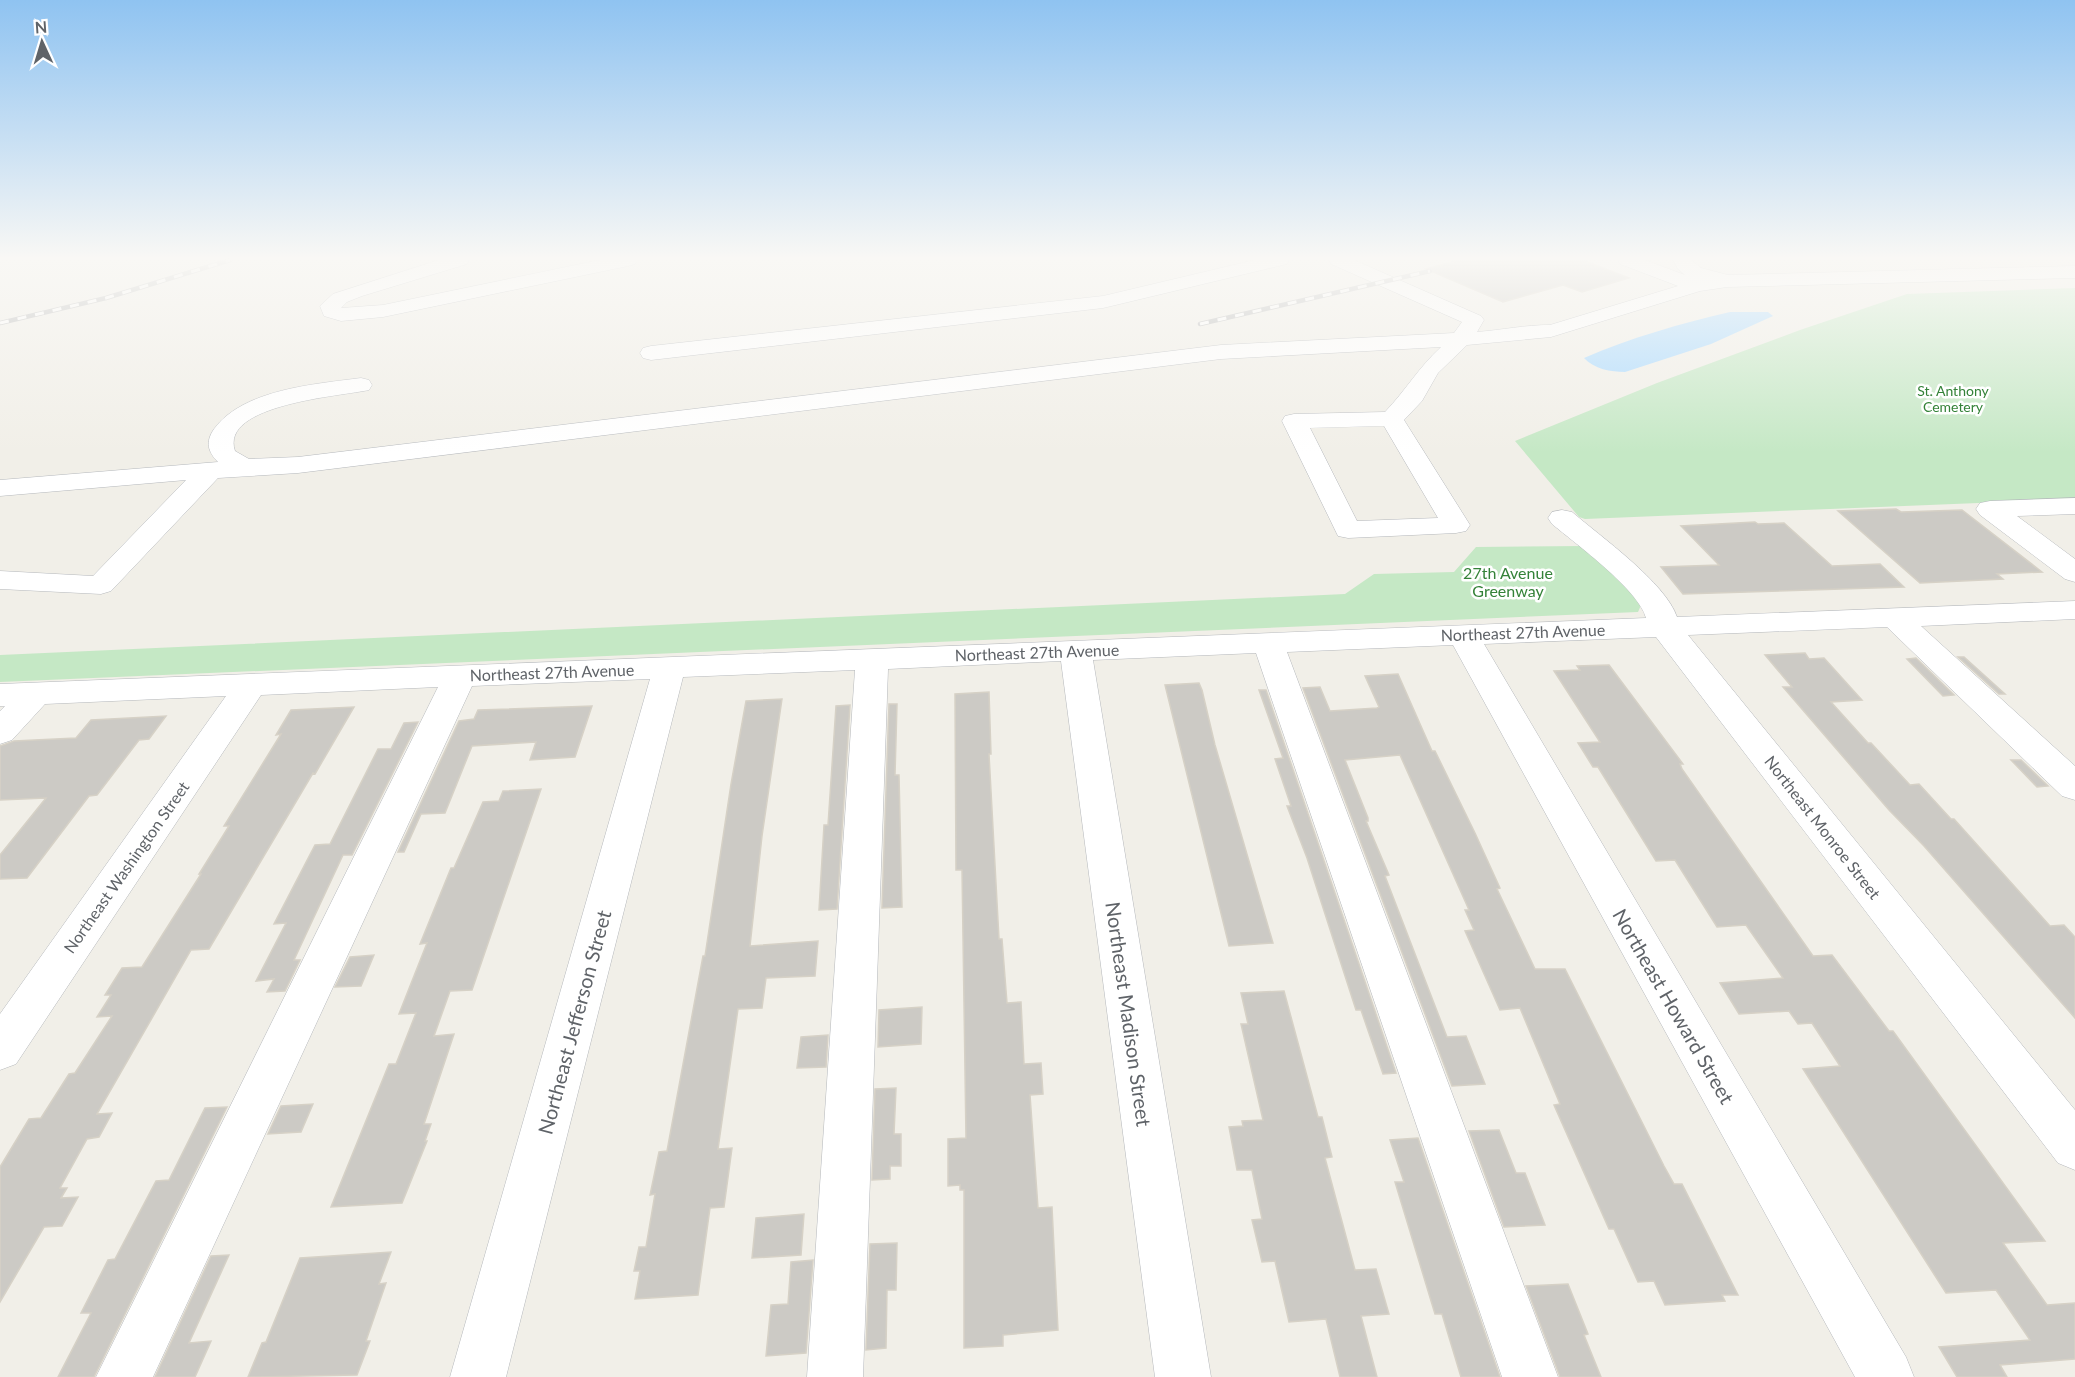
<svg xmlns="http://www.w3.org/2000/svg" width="2075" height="1377" font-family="Lato,sans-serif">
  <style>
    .green { fill: #c5e8c5 }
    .water { fill: #aadaff }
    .building { fill: #cccac5; stroke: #d6d1c6; stroke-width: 1.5 }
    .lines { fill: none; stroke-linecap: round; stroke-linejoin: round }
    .minor-casing { stroke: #b5b8bc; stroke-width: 1 }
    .minor { fill: #fff; fill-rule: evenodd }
    .rail-casing { stroke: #b6b7b8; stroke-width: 4.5 }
    .rail { stroke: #fff; stroke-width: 3; stroke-dasharray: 9; stroke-linecap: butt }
    .labels { text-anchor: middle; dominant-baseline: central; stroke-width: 5; stroke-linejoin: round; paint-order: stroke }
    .far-park-label { font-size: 14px; fill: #348238; stroke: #fff }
    .park-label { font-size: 16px; fill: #348238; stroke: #fff }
    .street-label { font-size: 16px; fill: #5f6368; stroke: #fff }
    .near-street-label { font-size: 20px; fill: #5f6368; stroke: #fff }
  </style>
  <rect width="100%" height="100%" fill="#f1efe8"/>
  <path class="green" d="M2075,288v211l-490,20 -6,-2 -64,-76 142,-58 143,-53 107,-36z
    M1584,546l58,57 -4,9 -1638,70v-27l1345,-61 29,-20 80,-2 22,-25z"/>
  <path class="water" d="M1730,312h38l5,4 -62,28 -86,28c-14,0 -31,-3 -41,-14 45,-20 99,-35 146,-46z"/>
  <path class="building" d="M1459,260h123l47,18 -47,14 -19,-7 -60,17 -77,-33z
    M1896,509l5,3 61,-2 80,62 -45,2 6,5 -83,4 -82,-72z
    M1755,522l3,2 26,-1 48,43 48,-2 24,23 -221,7 -22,-27 58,-2 -38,-39z
    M1805,653l4,6 15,-1 38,42 -31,2 37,41h3l39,42 9,-1 32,35h3l96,107 14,-1 11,12v81l-151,-172 -35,-36 -106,-123h9l-27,-32z
    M1958,657h6l41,37h-6z
    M1916,658l38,37 -11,1 -36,-37z
    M1609,665l74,99h-3l2,5 131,187 19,-1 57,76h4l152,210 -42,2 44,62 28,-2v56l-75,6 7,12h-50l-18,-30 91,-7 -34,-50 -50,3 -143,-224 37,-3 -28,-43 -14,1 -9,-13 -50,3 -19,-31 63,-5 -37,-53 -29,2 -42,-67 -19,1 -58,-94h-5l-15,-24 22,-1 -46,-71 26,-1 -3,-4z
    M1398,674l34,77h3l40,82 25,55 -3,1 38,80h30l99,197 10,18h8l56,111h-16l3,6 -60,4 -11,-24 -16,1 -24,-53h-5l-55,-124 6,-1 -40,-96 -20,2 -35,-79 9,-1 -9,-20h4l-69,-155 -55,5 23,58v3h-2l23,54 -4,1 62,161 19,-1 19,48 -33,2 -149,-398 17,-1 10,24 47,-3 2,-1 -14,-31z
    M1199,683l3,7 13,55 58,198 -44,3 -64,-261z
    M1259,690h7l130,383 -13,1 -22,-64h-5l-49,-152 -20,-52h4l-16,-47 8,-1z
    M989,692l2,62h-2l10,185h3l5,64 14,-1 3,62 17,-1 2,31 -13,1 8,113 14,-1 6,123 -55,5v11l-39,2v-158h-4v-5l-12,1v-47l18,-1 -4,-268h-6l-1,-176z
    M782,699l-20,137 -12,110 68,-5 -3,35 -49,2 -4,30 -24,1 -20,140 14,-1 -8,59 -14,1 -12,87 -63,4 5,-28h-6l5,-24h7l9,-53 -5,1 9,-43 8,-1 36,-195h2l26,-172 15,-83z
    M889,704h8l-2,71h4l3,132 -20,1z
    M850,705l-13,204 -18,1 5,-85h4l8,-119z
    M592,706l-17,51 -45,3 6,-18 -64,4 -27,67 -24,1 -17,38h-6l61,-131 15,-2 4,-9z
    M354,707l-39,67 -2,-1 -104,176 -18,1 -94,164 15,-1 -13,24 -12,2 -27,49h7l-6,10 17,-1 -16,29 -18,1 -44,75v-135l29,-48 12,-1 28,-44 6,-1 37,-57 -15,1 14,-22h-6l17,-27 20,-1 59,-93h-2l30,-48h-5l57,-92 -5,1 15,-25z
    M166,716l-17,23 -10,1 -42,55 -8,1 -62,82 -27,1v-24l46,-57 -46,2v-54l14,-5 62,-3 15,-18z
    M418,722l-66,133h-9l-49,105h6l-15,31 -18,1 7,-13 -18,2 30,-58 -12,1 41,-79 15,-1 48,-95h13l13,-26z
    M2011,760h10l27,26 -11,1z
    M541,789l-69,201 -22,1 -16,45 20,-2 -30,90h7l-6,17h2l-25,62 -71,4 58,-143h7l20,-51 -17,1 28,-71 -7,1 31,-76h3l29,-66 16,-1 4,-10z
    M374,955l-13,31 -26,1 15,-30z
    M1284,991l34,126h4l10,40 -7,1 30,112 21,-1 13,45 -28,2 16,61h-37l-14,-58 -37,3 -14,-61 -13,1 -10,-42 10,-1 -10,-49h-15l-8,-43 14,-1 -1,-5 21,-1 -22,-96h7l-7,-31z
    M922,1007l-1,37 -43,3 1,-37z
    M828,1035l-2,32 -29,1 4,-31z
    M896,1088l-2,46h7v32h-11v13l-18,1 3,-91z
    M313,1104l-12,28 -33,2 13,-28z
    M227,1107l-133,270h-36l33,-64h-10l27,-53 7,-1 41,-78 13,-1 36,-72z
    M1499,1130l17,43h9l20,52 -41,2 -35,-96z
    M1418,1138l82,239h-39l-19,-63h-7l-40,-132h9l-14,-42z
    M804,1214l-3,41 -49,3 4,-40z
    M897,1243l-1,47h-9l-1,58 -20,2 4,-106z
    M391,1252l-12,32 7,-1 -20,58h4l-13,34 -109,2 14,-34 4,-1 34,-84z
    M229,1255l-40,88 22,-2 -16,36h-40l56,-121z
    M813,1260l-7,93 -40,3 5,-51 17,-1 3,-42z
    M1568,1284l20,50 -4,1 17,42h-41l-34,-91z"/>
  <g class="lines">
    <g class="minor-casing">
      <path id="minor" d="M439,260h30l-2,4 -105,32 -15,6 -6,6 42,-3 217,-45h37l-2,4 -7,2 -245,51 -42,4 -17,-5 -4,-10 13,-12z
        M1255,260h34l-2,4 -184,44 -452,52 -8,-2 -3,-5 3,-5 8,-2 452,-50z
        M1329,260h25l127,56 3,4 -7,12c25,-2 48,-7 73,-7l128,-39 -58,-22 -2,-4h27l40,15 -7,-6 -5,-9h18l10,8 27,7 347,-9v12l-348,9 -27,4 -149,46 -84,8 -29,28 -16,28 -18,19 66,105 -4,6 -10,2 -108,5 -10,-2 -56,-115 3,-5 9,-2 91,-2c21,-22 34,-45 56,-65l-220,12 -923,114 -80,5 -107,113 -10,3 -101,-5v-18l93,5 93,-96 -186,16v-16l218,-18c-10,-10 -13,-20 -4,-33 29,-40 102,-45 147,-51l8,2 3,5 -3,5c-26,6 -150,14 -134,61l14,8 49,-2 923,-112 233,-12 8,-11 -131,-58zM1384,426l54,92 -81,3 -47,-93z
        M2075,498v16l-58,2 58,43v23l-10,-3 -85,-64 -4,-6 4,-6 10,-2z
        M1562,510l10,2c28,24 94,71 105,105l398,-16v18l-154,7 154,140v34l-13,-4 -175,-169 -199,8 387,475v60l-17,-7 -402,-526 -172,7 422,713 8,20h-59l-402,-732 -166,7 271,725h-56l-246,-724 -163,7 118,717h-56l-94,-716 -173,8 -25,708h-56l48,-707 -172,7 -177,700h-56l200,-698 -178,7 -319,691h-57l342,-690 -177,8 -245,369 -16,6v-56l226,-318 -181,8 -33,36 -12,4v-33l5,-5h-5v-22l1646,-66c-7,-28 -70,-74 -94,-94l-4,-6 4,-6z"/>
    </g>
    <use href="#minor" class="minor"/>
    <g class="rail-casing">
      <path id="rail" d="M0,323l106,-25 124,-38
        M1200,324l230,-53"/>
    </g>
    <use href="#rail" class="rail"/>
  </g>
  <linearGradient id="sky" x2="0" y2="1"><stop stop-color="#8fc3f1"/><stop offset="0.57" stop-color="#f9f8f5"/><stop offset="1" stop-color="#f9f8f5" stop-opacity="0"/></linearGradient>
  <rect width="2075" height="453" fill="url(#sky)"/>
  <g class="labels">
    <g class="far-park-label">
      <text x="1953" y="390">St. Anthony<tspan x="1953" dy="16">Cemetery</tspan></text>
    </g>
    <g class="park-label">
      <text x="1508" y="572">27th Avenue<tspan x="1508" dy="18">Greenway</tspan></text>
    </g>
    <g class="street-label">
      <text transform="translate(1523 632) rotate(-2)">Northeast 27th Avenue</text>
      <text transform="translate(1037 652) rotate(-2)">Northeast 27th Avenue</text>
      <text transform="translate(552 672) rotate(-2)">Northeast 27th Avenue</text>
      <text transform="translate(1823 827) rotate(52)">Northeast Monroe Street</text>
      <text transform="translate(126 867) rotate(-55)">Northeast Washington Street</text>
    </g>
    <g class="near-street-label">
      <text transform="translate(1674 1006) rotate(60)">Northeast Howard Street</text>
      <text transform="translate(1129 1014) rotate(82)">Northeast Madison Street</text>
      <text transform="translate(574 1022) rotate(-75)">Northeast Jefferson Street</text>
    </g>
  </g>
  <g transform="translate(42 42) rotate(356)" stroke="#ffffff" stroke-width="4.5" paint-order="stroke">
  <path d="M0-4.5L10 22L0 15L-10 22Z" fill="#5f6368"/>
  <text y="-9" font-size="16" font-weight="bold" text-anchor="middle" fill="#5f6368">N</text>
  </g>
</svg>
